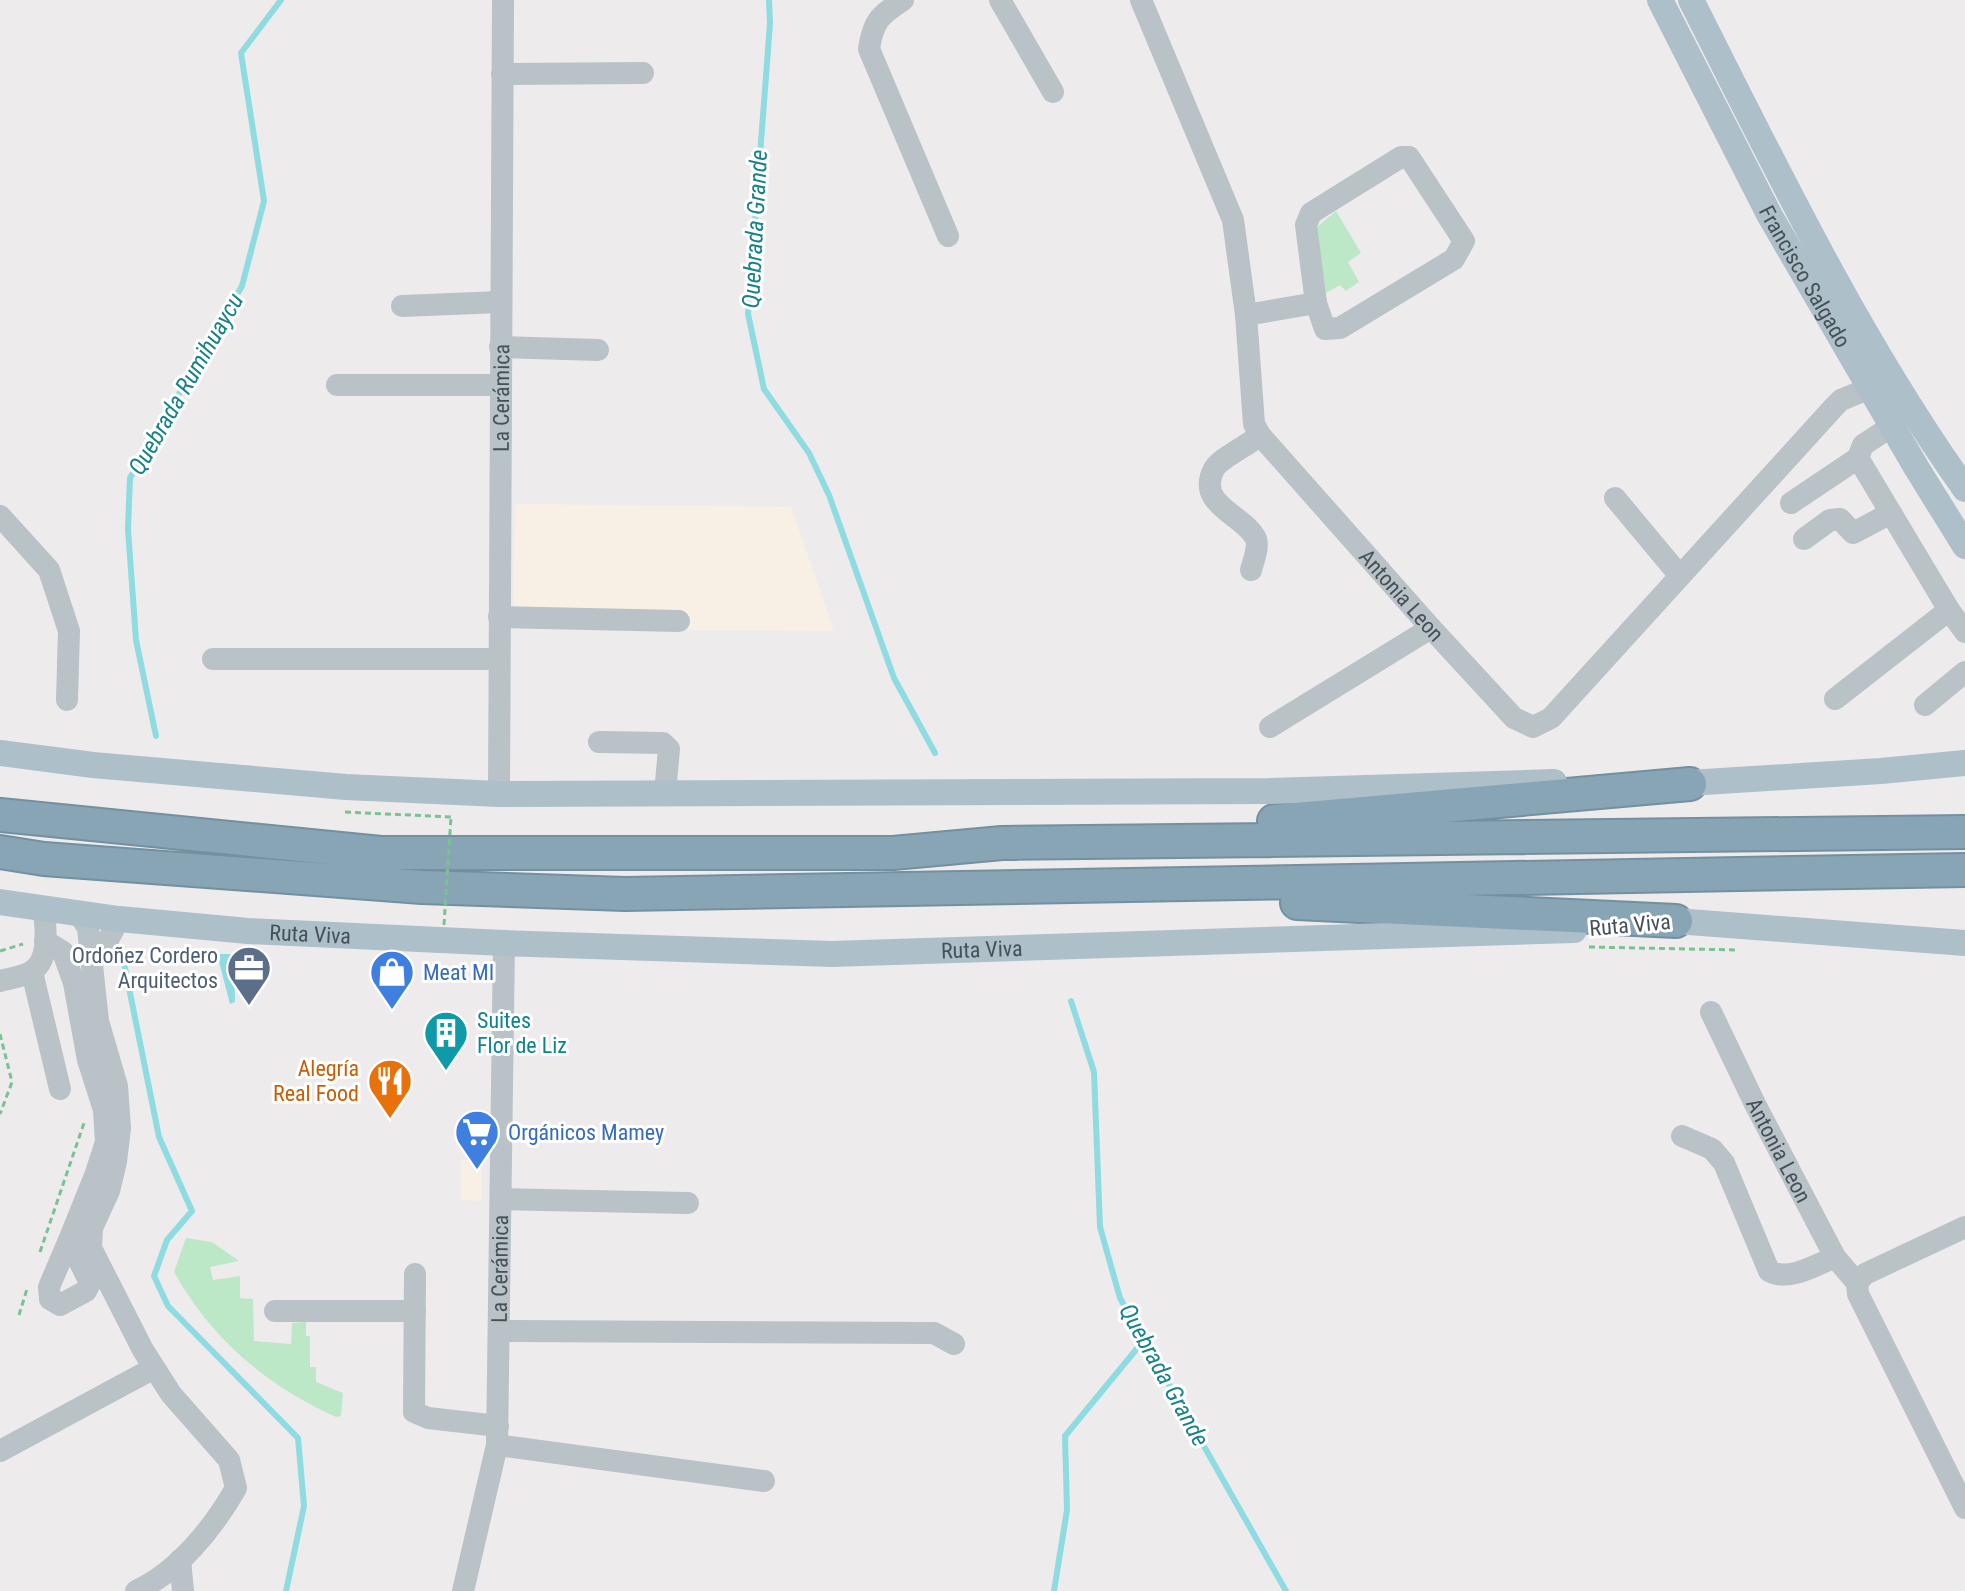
<svg xmlns="http://www.w3.org/2000/svg" width="1965" height="1591" font-family="'Roboto Condensed',sans-serif">
  <style>
    .commercial { fill: #f9f0e5 }
    .green { fill: #bde8c7 }
    .water { fill: #8edce1 }
    .lines { fill: none; stroke-linecap: round; stroke-linejoin: round }
    .stream { stroke: #8edce1; stroke-width: 6 }
    .highway-casing { stroke: #7390a1; stroke-width: 36 }
    .path { stroke: #79c293; stroke-width: 3; stroke-dasharray: 6 4; stroke-linecap: butt }
    .minor { stroke: #b8c2c7; stroke-width: 22 }
    .major { stroke: #adbfc8; stroke-width: 26 }
    .highway { stroke: #88a5b6; stroke-width: 32 }
    .path-bridge { stroke: #79c293; stroke-width: 3; stroke-dasharray: 6 4; stroke-linecap: butt }
    .labels { text-anchor: middle; dominant-baseline: central; stroke-width: 6; stroke-linejoin: round; paint-order: stroke }
    .street-label { font-size: 22px; fill: #465157; stroke: #fff }
    .service-label { font-size: 22px; fill: #4e5e75; stroke: #fff; text-anchor: end }
    .shop-label { font-size: 22px; fill: #366cbe; stroke: #fff; text-anchor: start }
    .culture-label { font-size: 22px; fill: #0d838f; stroke: #fff; text-anchor: start }
    .food-label { font-size: 22px; fill: #c56008; stroke: #fff; text-anchor: end }
    .water-label { font-size: 24px; font-style: italic; fill: #198288; stroke: #fff }
  </style>
  <rect width="100%" height="100%" fill="#eeebec"/>
  <path class="commercial" d="M515,504l276,3 43,124 -321,-2z
    M461,1160h21v41l-21,-1z"/>
  <path class="green" d="M1336,211l25,42 -13,9 11,20 -13,9 -6,-6 -14,8 -10,-65z
    M186,1238l26,4 27,19 -29,6 3,13 27,-4v22l13,1 1,42 37,3 1,-21 14,-1v14h4v31h6v15l27,11 -2,23 -5,1c-70,-32 -124,-77 -162,-145z"/>
  <path class="water" d="M217,954h17l1,48 -5,2z"/>
  <g class="lines">
    <path class="stream" d="M769,0l1,23 -22,291 16,75 45,64 20,42 65,183 41,75
      M156,736l-20,-96 -8,-111 2,-51 112,-192 22,-85 -23,-148 40,-53
      M124,963l35,174 33,74 -25,29 -13,36 14,30 130,132 6,68 -18,85
      M1071,1001l23,71 6,155 20,71 166,293
      M1054,1591l13,-81 -2,-74 79,-96"/>
    <g class="highway-casing">
      <path id="highway" d="M0,815l381,38h512l109,-10 963,-11
        M1274,821l416,-37
        M0,852l44,7 378,28 203,7 1340,-24
        M1297,903l379,18"/>
    </g>
    <path class="path" d="M345,812l106,5
      M1589,947l149,3
      M0,951l23,-7
      M0,1034l12,48 -12,32
      M40,1252l44,-129
      M19,1315l8,-26"/>
    <g class="minor">
      <path d="M903,0c-23,15 -30,21 -34,49l79,187"/>
      <path d="M1000,0l53,92"/>
      <path id="s1" d="M1141,0l92,220 13,95 8,109 6,11 171,193 83,90 19,9 18,-9 283,-311 7,-7 29,-12"/>
      <path d="M502,74l141,-1"/>
      <path d="M1401,157h8l55,84 -10,18 -114,69 -15,1 -9,-26 -10,-78 5,-12z"/>
      <path d="M402,306l98,-4"/>
      <path d="M1246,315l70,-12"/>
      <path d="M500,347l98,3"/>
      <path d="M337,385h163"/>
      <path d="M1892,426l-29,19 -5,13 91,152 16,22"/>
      <path d="M1615,498l65,78"/>
      <path d="M1791,503l67,-45"/>
      <path d="M0,516l49,54 20,61 -2,69"/>
      <path d="M1804,539l26,-19 10,-1 13,14 38,-20"/>
      <path d="M1251,570c2,-8 8,-22 5,-31 -11,-24 -61,-34 -42,-70 6,-11 35,-24 46,-34"/>
      <path d="M499,617l180,4"/>
      <path d="M213,659h286"/>
      <path d="M1835,699l114,-89"/>
      <path d="M1925,705l40,-33"/>
      <path d="M1270,727l161,-99"/>
      <path d="M599,742l64,1 6,6 -4,44"/>
      <path id="s2" d="M499,794l4,-794"/>
      <path d="M79,914l9,14 10,93 19,65 3,42 -4,34 -7,29 -17,37 -1,20 52,102 28,44 58,66 7,28c-22,39 -58,84 -100,103"/>
      <path d="M45,941l18,11 11,31 14,77 16,50 2,32 -10,31 -27,67 21,43 -4,8 -26,14 -10,-6 -1,-12 20,-47"/>
      <path d="M93,961l14,-19 12,-23"/>
      <path d="M32,972l28,117"/>
      <path d="M0,981c9,-3 24,-4 32,-10 19,-12 13,-44 12,-63"/>
      <path id="s3" d="M1711,1012l44,92 80,153 22,26 1,11 107,214"/>
      <path d="M1682,1136l30,13 12,14 45,108c20,11 47,-6 66,-14"/>
      <path d="M501,1199l187,4"/>
      <path d="M415,1274l-1,138 14,6 70,8"/>
      <path d="M1857,1283l8,-9 100,-47"/>
      <path d="M275,1311h140"/>
      <path d="M499,1331l435,2 20,11"/>
      <path d="M497,1445l267,36"/>
      <path d="M0,1451l154,-83"/>
      <path d="M180,1560l3,31"/>
      <path id="s4" d="M463,1591l34,-146 7,-502"/>
    </g>
    <g class="major">
      <path id="s5" d="M1660,0l110,216 146,251 49,79"/>
      <path d="M1691,0c84,166 166,337 274,489"/>
      <path d="M0,753l93,12 253,22 153,7 770,-3 285,-9"/>
      <path d="M1673,784l208,-13 84,-8"/>
      <path id="s6" d="M0,902l119,17 129,12 256,12 328,11 742,-24"/>
      <path d="M1657,923l19,-2 289,22"/>
    </g>
    <use href="#highway" class="highway"/>
    <path class="path-bridge" d="M444,925l7,-108"/>
  </g>
  <defs>
    <g id="office-pin" transform="scale(2.3)"><path d="M0 17L-7.5 6A9.5 9.5 0 1 1 7.5 6Z" fill="#5c6f8a" stroke="#fff"/><path d="M-6-3h4V-5.5h4V-3h4V5H-6ZM-1-4.5V-3h2v-1.5ZM-6 0V1H6V0Z" fill="#fff"/></g>
    <g id="shop-pin" transform="scale(2.3)"><path d="M0 17L-7.5 6A9.5 9.5 0 1 1 7.5 6Z" fill="#3f7fe0" stroke="#fff"/><path d="M-5-2.5h2.3a2.7 3.5 0 0 1 5.4 0H5L5.5 6h-11ZM-1.5-2.5h3a1.5 2.3 0 0 0-3 0Z" fill="#fff"/></g>
    <g id="building-pin" transform="scale(2.3)"><path d="M0 17L-7.5 6A9.5 9.5 0 1 1 7.5 6Z" fill="#0f9aa8" stroke="#fff"/><path d="M-4-6H4V6H1V3H-1V6H-4ZM-2.5-4.3h1.7v1.8h-1.7ZM.8-4.3h1.7v1.8H.8ZM-2.5-1h1.7V.8h-1.7ZM.8-1h1.7V.8H.8Z" fill="#fff"/></g>
    <g id="restaurant-pin" transform="scale(2.3)"><path d="M0 17L-7.5 6A9.5 9.5 0 1 1 7.5 6Z" fill="#e8710a" stroke="#fff"/><path d="M-5-6h1v4h1v-4h1v4h1v-4h1v5L-1.5 .5V6h-2V.5L-5-1ZM5-6V6H3V1.5H1.5Q1.5-4 5-6Z" fill="#fff"/></g>
    <g id="supermarket-pin" transform="scale(2.3)"><path d="M0 17L-7.5 6A9.5 9.5 0 1 1 7.5 6Z" fill="#3f7fe0" stroke="#fff"/><path d="M-6-5.5h2.5l.6 2H6L4.5 2H-2.5L-4.4-4H-6ZM-1.5 3.2a1.3 1.3 0 1 0 .1 0ZM3 3.2a1.3 1.3 0 1 0 .1 0Z" fill="#fff"/></g>
  </defs>
  <g fill-rule="evenodd">
    <use href="#office-pin" x="249" y="968"/>
    <use href="#shop-pin" x="392" y="972"/>
    <use href="#building-pin" x="446" y="1033"/>
    <use href="#restaurant-pin" x="390" y="1081"/>
    <use href="#supermarket-pin" x="477" y="1132"/>
  </g>
  <g class="labels">
    <g class="street-label">
      <text stroke="none"><textPath href="#s5" startOffset="312">Francisco Salgado</textPath></text>
      <text stroke="none"><textPath href="#s2" startOffset="396">La Cerámica</textPath></text>
      <text stroke="none"><textPath href="#s1" startOffset="670">Antonia Leon</textPath></text>
      <text transform="translate(1630 925) rotate(-5)">Ruta Viva</text>
      <text stroke="none"><textPath href="#s6" startOffset="312">Ruta Viva</textPath></text>
      <text stroke="none"><textPath href="#s6" startOffset="984">Ruta Viva</textPath></text>
      <text stroke="none"><textPath href="#s3" startOffset="154">Antonia Leon</textPath></text>
      <text stroke="none"><textPath href="#s4" startOffset="326">La Cerámica</textPath></text>
    </g>
    <g class="service-label">
      <text x="218" y="955">Ordoñez Cordero<tspan x="218" dy="25">Arquitectos</tspan></text>
    </g>
    <g class="shop-label">
      <text x="423" y="972">Meat MI</text>
      <text x="508" y="1132">Orgánicos Mamey</text>
    </g>
    <g class="culture-label">
      <text x="477" y="1020">Suites<tspan x="477" dy="25">Flor de Liz</tspan></text>
    </g>
    <g class="food-label">
      <text x="359" y="1068">Alegría<tspan x="359" dy="25">Real Food</tspan></text>
    </g>
    <g class="water-label">
      <text transform="translate(755 229) rotate(-87)">Quebrada Grande</text>
      <text transform="translate(186 384) rotate(-60)">Quebrada Rumihuaycu</text>
      <text transform="translate(1164 1375) rotate(61)">Quebrada Grande</text>
    </g>
  </g>
</svg>
